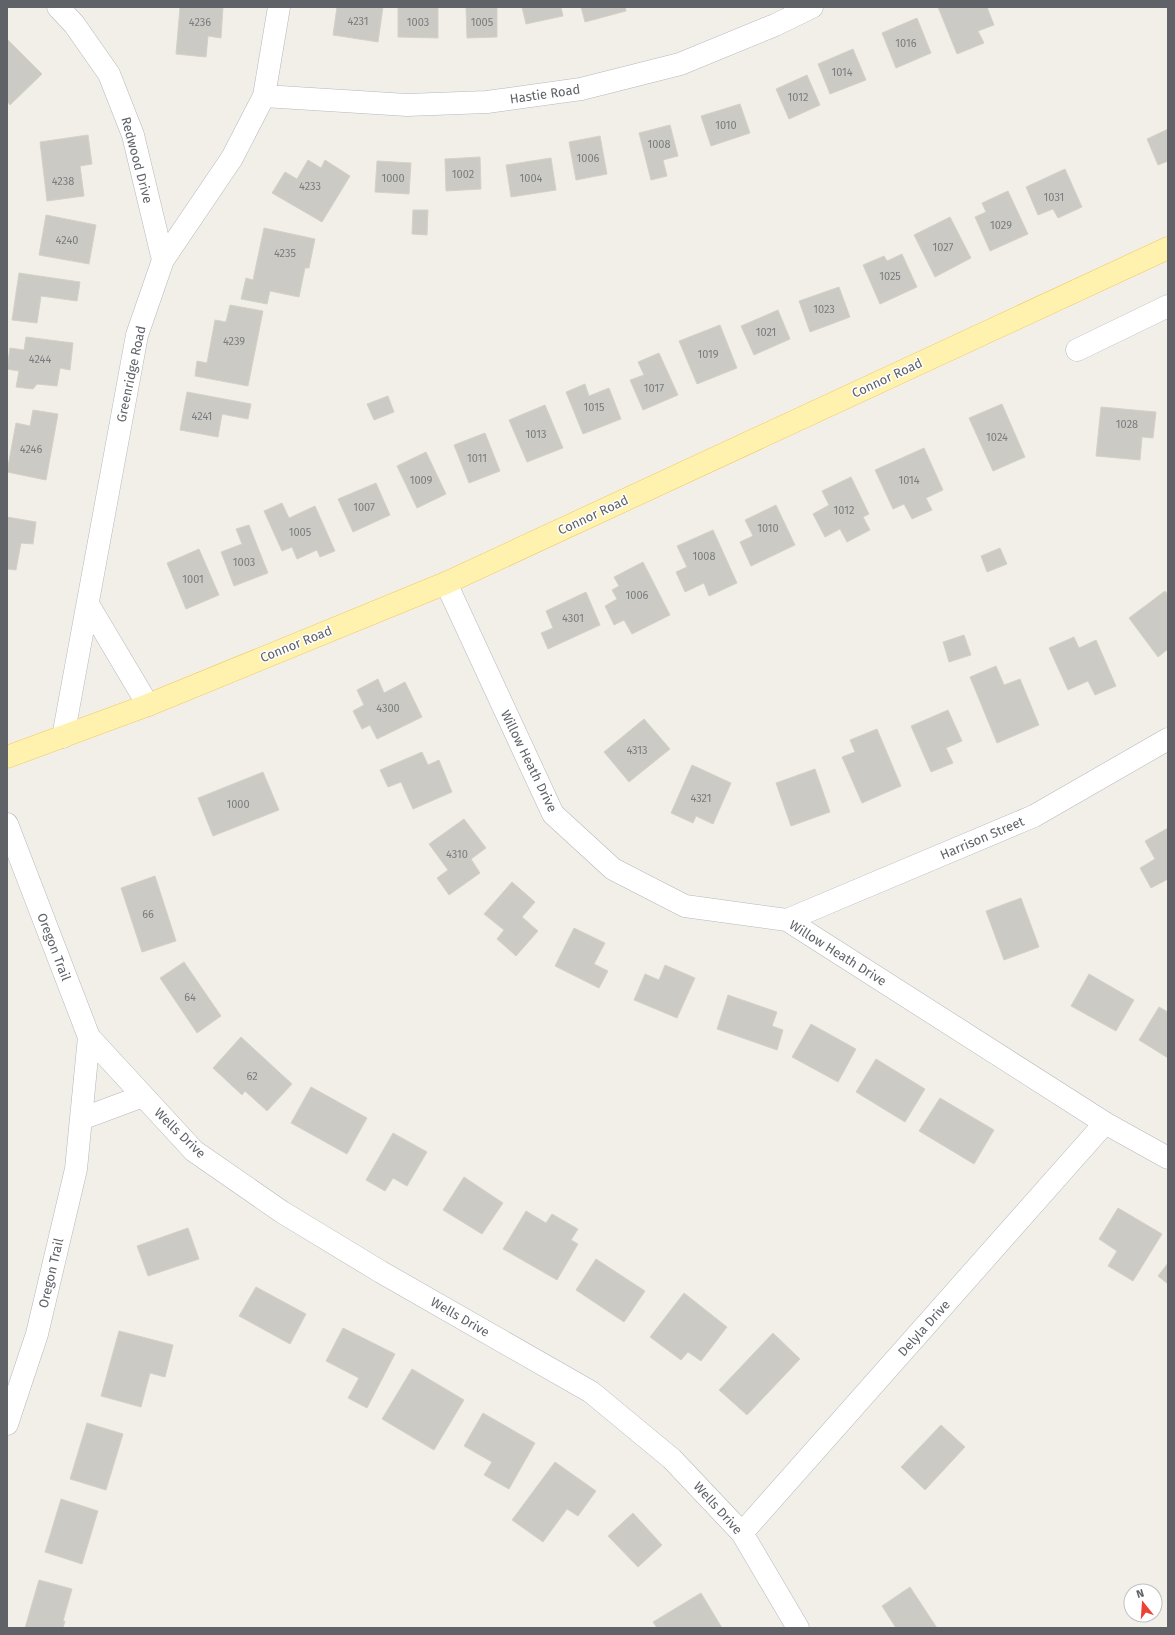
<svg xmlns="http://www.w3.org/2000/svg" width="1175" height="1635" font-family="'Fira Sans',sans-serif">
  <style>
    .building { fill: #cccac5; stroke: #d6d1c6 }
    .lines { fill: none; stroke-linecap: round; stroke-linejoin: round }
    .street-casing { stroke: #b5b8bc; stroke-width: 23 }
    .primary-casing { stroke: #f2c960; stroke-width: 23 }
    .street { stroke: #fff; stroke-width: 22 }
    .primary { stroke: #fff2af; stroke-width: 22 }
    .labels { text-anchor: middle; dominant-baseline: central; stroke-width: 3; stroke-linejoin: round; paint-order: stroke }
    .number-label { font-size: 11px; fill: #7a7d7f }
    .street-label { font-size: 13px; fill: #5f6368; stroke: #fff }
  </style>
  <rect width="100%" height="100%" fill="#f1efe8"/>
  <path class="building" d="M180,7h43l-2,31 -13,-2 -2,21 -30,-3z
    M337,7h46l-5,35 -45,-7z
    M398,7h40v31l-40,-1z
    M466,7h31v30l-30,1z
    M522,7h39l2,9 -37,8z
    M581,7h44l1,4 -41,11z
    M938,7h49l7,18 -16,6 6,12 -27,11z
    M917,18l14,35 -35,15 -14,-35z
    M7,39l35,35 -32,31 -3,-4z
    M853,49l13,31 -36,14 -12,-30z
    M807,75l13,30 -31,14 -13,-30z
    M740,104l10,29 -39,13 -10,-30z
    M670,125l8,31 -15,4 4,16 -16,4 -12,-47z
    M1168,129v32l-10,4 -11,-26z
    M88,135l4,29 -12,2 4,30 -37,5 -7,-59z
    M600,136l7,38 -31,6 -7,-38z
    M480,157l1,32 -35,2 -1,-32z
    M551,158l5,32 -45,7 -5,-32z
    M308,160l13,8 4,-8 25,16 -28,46 -50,-29 13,-21 12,7z
    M377,161l34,2 -2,31 -34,-2z
    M1065,169l17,38 -24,11 -5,-9 -15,6 -12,-28z
    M1008,191l20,43 -38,17 -15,-34 11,-5 -4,-9z
    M413,210h15l-1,25 -15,-1z
    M46,215l50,10 -7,39 -50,-9z
    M950,217l21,41 -36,19 -21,-42z
    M264,228l51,11 -6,29h-4l-6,29 -29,-6 -3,13 -26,-5 5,-21 7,2z
    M902,254l15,33 -37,17 -17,-39 21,-9 3,5z
    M19,273l61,9 -3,19 -36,-5 -4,27 -25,-3z
    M839,287l11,30 -40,15 -11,-31z
    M230,305l33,6 -15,75 -53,-10 2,-15 10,2 8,-43 11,2z
    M778,310l12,29 -36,16 -13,-29z
    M720,325l17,43 -40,16 -18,-43z
    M26,337l47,6 -3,27 -10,-2 -3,18 -20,-2 -4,5 -17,-2 3,-16 -12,-2 3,-21 14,2z
    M659,353l19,42 -35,15 -13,-30 14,-5 -6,-13z
    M585,384l4,12 20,-8 12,31 -38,15 -17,-42z
    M187,392l64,12 -3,15 -26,-5 -4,23 -38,-7z
    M388,396l6,16 -20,8 -7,-16z
    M1002,404l23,53 -32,14 -24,-53z
    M545,405l18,43 -36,14 -18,-42z
    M1101,407l55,5 -3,26 -11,-1 -2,23 -44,-4z
    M33,410l25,4 -12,66 -39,-8 9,-49 14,3z
    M485,433l15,38 -31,12 -15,-38z
    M924,448l19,42 -17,8 6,12 -20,9 -8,-15 -11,5 -18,-39z
    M426,452l20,42 -29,14 -20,-42z
    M851,477l18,37 -6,3 7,13 -23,12 -7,-13 -15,8 -12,-23 16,-9 -7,-14z
    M376,483l14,32 -37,17 -15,-33z
    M282,503l7,15 26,-12 20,45 -15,6 -3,-7 -20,9 -5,-12 -10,4 -18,-40z
    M776,505l19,40 -44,21 -11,-24 13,-6 -8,-16z
    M7,517l29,5 -3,22 -12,-1 -5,27 -9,-1z
    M249,525l19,48 -34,13 -13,-34 21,-8 -6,-15z
    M713,530l24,53 -28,13 -5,-13 -19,9 -9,-20 11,-5 -10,-21z
    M1000,548l7,16 -20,8 -6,-16z
    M199,549l20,46 -33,14 -19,-46z
    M643,562l27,53 -38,19 -8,-14 -10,5 -9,-19 12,-7 -5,-9 7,-4 -5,-9z
    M1165,591l3,4v54l-10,8 -29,-39z
    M586,592l14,33 -52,24 -7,-16 12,-5 -7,-17z
    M964,635l7,20 -22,7 -6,-20z
    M1074,637l5,11 17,-8 20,46 -21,9 -7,-14 -20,9 -19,-42z
    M996,666l8,19 16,-6 19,46 -42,18 -27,-66z
    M378,679l6,14 21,-11 17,35 -45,22 -7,-14 -8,4 -9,-18 11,-6 -7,-15z
    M948,710l14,31 -16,7 7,15 -22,9 -20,-46z
    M644,719l26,30 -41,33 -25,-30z
    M877,729l24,57 -39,17 -20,-46 13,-5 -5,-12z
    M422,752l6,13 11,-5 13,32 -39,17 -12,-27 -13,5 -8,-17z
    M692,765l39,18 -18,41 -17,-8 -3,7 -22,-10z
    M815,769l15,43 -39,14 -15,-43z
    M263,772l16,38 -66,26 -15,-38z
    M464,819l22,29 -15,11 9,14 -31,22 -12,-17 11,-8 -19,-26z
    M1168,828v51l-17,9 -11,-20 15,-9 -10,-18z
    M155,876l21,65 -34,11 -21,-64z
    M512,882l23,20 -13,15 16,14 -22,25 -19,-17 7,-9 -20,-16z
    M1021,898l18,49 -35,13 -18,-49z
    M574,928l31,15 -11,21 14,7 -9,17 -44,-22z
    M184,962l37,54 -24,17 -37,-55z
    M665,965l30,13 -18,40 -43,-18 11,-26 14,6z
    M1089,974l45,26 -18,31 -45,-25z
    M728,995l49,17 -5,14 11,4 -6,20 -60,-21z
    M1159,1007l9,5v46l-29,-18z
    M811,1024l45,25 -18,33 -46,-25z
    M241,1037l51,47 -25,27 -22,-20 -3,4 -29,-27z
    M876,1059l49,30 -20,33 -49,-30z
    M311,1087l56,31 -20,36 -56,-31z
    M940,1098l54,32 -20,34 -55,-33z
    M393,1133l34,19 -20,34 -14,-8 -8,13 -19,-11z
    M464,1177l39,26 -21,31 -39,-24z
    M1118,1208l44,26 -29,47 -25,-15 9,-15 -18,-12z
    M526,1211l20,12 6,-9 26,15 -7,11 7,4 -21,36 -54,-31z
    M188,1228l11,31 -51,17 -11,-30z
    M596,1259l49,32 -21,31 -48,-32z
    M1168,1263v21l-10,-8z
    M256,1287l50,27 -16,30 -51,-28z
    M684,1293l43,34 -26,34 -13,-9 -7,8 -31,-23z
    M343,1328l52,26 -28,54 -19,-10 11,-20 -33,-17z
    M119,1331l54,14 -8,32 -15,-4 -9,34 -40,-11z
    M773,1333l27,26 -53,56 -28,-25z
    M412,1369l52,31 -30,50 -52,-31z
    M483,1413l52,30 -26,46 -25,-14 8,-13 -28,-16z
    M87,1423l36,11 -17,56 -36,-11z
    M941,1425l24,22 -40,43 -24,-23z
    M555,1462l41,29 -18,25 -11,-7 -24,33 -31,-22z
    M61,1499l37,12 -16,53 -37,-12z
    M633,1513l29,32 -24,22 -30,-31z
    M39,1580l33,9 -9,32h2l-2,7h-38z
    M910,1587l27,41h-41l-14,-22z
    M701,1593l21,35h-65l-4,-6z"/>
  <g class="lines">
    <g class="street-casing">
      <path id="street" d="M58,7l16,17 35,50 24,61 30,125
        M264,96l143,9 80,-3 94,-13 99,-25 95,-39 37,-18
        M1077,350l91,-44
        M446,583l107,231 60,55 72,37 102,14 318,203 63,35
        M88,604l60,101
        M63,737l74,-402 26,-75 69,-102 32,-62 15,-89
        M7,824l82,213 -13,132 -39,165 -30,90
        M787,920l247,-104 134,-77
        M89,1037l105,114 88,61 99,60 210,120 81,67 70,74 56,95
        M81,1119l62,-23
        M742,1533l363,-410"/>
    </g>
    <g class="primary-casing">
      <path id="primary" d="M7,757l141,-52 298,-122 722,-335"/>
    </g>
    <use href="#street" class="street"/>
    <use href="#primary" class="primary"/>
  </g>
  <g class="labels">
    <g class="number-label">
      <text x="358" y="21">4231</text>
      <text x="200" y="22">4236</text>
      <text x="418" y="22">1003</text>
      <text x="482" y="22">1005</text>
      <text x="906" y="43">1016</text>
      <text x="842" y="72">1014</text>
      <text x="798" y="97">1012</text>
      <text x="726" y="125">1010</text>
      <text x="659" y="144">1008</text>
      <text x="588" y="158">1006</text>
      <text x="463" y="174">1002</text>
      <text x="393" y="178">1000</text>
      <text x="531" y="178">1004</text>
      <text x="63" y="181">4238</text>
      <text x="310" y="186">4233</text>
      <text x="1054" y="197">1031</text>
      <text x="1001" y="225">1029</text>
      <text x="67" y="240">4240</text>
      <text x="943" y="247">1027</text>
      <text x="285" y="253">4235</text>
      <text x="890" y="276">1025</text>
      <text x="824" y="309">1023</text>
      <text x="766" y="332">1021</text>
      <text x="234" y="341">4239</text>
      <text x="708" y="354">1019</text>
      <text x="40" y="359">4244</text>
      <text x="654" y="388">1017</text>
      <text x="594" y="407">1015</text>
      <text x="202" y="416">4241</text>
      <text x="1127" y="424">1028</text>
      <text x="536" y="434">1013</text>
      <text x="997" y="437">1024</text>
      <text x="31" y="449">4246</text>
      <text x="477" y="458">1011</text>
      <text x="421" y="480">1009</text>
      <text x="909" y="480">1014</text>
      <text x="364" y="507">1007</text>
      <text x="844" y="510">1012</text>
      <text x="768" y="528">1010</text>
      <text x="300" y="532">1005</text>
      <text x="704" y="556">1008</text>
      <text x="244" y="562">1003</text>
      <text x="193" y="579">1001</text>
      <text x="637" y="595">1006</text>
      <text x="573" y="618">4301</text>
      <text x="388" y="708">4300</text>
      <text x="637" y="750">4313</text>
      <text x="701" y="798">4321</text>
      <text x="238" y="804">1000</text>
      <text x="457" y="854">4310</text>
      <text x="148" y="914">66</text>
      <text x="190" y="997">64</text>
      <text x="252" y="1076">62</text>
    </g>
    <g class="street-label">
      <text transform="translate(545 94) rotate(-8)">Hastie Road</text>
      <text transform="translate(137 160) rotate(75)">Redwood Drive</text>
      <text transform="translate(131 374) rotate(-78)">Greenridge Road</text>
      <text transform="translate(887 378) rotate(-25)">Connor Road</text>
      <text transform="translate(593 515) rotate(-25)">Connor Road</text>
      <text transform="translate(296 644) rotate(-22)">Connor Road</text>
      <text transform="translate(529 761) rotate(64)">Willow Heath Drive</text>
      <text transform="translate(982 838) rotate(-23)">Harrison Street</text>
      <text transform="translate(54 947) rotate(69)">Oregon Trail</text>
      <text transform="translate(838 953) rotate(32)">Willow Heath Drive</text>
      <text transform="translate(180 1133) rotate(44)">Wells Drive</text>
      <text transform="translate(51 1273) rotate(-77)">Oregon Trail</text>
      <text transform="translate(460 1317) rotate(30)">Wells Drive</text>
      <text transform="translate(924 1328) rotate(-48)">Delyla Drive</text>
      <text transform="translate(718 1508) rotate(48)">Wells Drive</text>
    </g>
  </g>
  <rect width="1175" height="1635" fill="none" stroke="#5f6368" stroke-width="16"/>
  <g transform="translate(1143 1603) rotate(343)"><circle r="19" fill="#ffffff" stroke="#bfc1c3"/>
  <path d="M0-3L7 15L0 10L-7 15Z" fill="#ea4335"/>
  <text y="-6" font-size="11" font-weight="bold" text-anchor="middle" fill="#5f6368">N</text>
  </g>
</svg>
